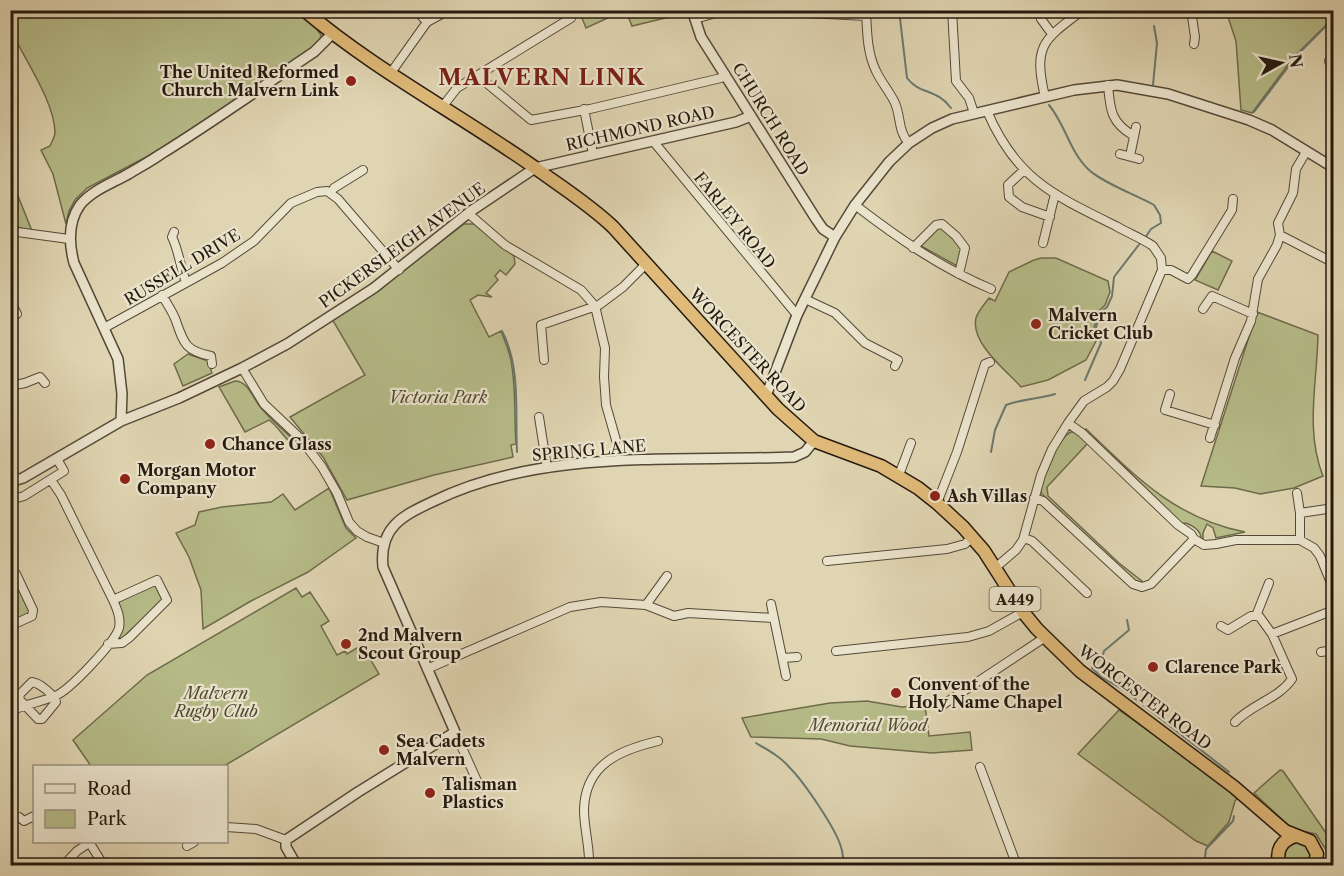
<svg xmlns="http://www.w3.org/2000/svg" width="1344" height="876" font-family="'Libre Caslon Text',serif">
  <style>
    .green { fill: #b6bc89; stroke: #6e6b4c; stroke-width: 1.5 }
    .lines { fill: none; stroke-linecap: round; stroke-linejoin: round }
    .stream { stroke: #687970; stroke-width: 2 }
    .minor-casing { stroke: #544938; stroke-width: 10 }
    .tertiary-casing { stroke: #544938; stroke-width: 12 }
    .trunk-casing { stroke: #251a0f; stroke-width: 15 }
    .minor { stroke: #ebe4cd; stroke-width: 8 }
    .tertiary { stroke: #ebe4cd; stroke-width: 9 }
    .trunk { stroke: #e0ba79; stroke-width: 12 }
    .poi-dot { fill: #8f2418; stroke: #ebe4cd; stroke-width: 2 }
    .labels { text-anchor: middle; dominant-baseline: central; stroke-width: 4.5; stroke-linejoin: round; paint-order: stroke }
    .shield { fill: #ebe4cd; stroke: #605748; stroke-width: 1.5 }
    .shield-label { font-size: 15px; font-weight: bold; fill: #251a0f }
    .poi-label { font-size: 16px; font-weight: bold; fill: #251a0f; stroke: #ebe4cd; text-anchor: start }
    .street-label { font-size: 16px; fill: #251a0f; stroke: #ebe4cd }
    .park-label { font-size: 16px; font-style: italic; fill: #504b34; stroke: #ebe4cd }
    .district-label { font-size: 22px; font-weight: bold; letter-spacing: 1.5px; fill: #7a1f14; stroke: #ebe4cd }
  </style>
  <rect width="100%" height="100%" fill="#e0d5b2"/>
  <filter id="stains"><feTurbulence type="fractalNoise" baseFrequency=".00333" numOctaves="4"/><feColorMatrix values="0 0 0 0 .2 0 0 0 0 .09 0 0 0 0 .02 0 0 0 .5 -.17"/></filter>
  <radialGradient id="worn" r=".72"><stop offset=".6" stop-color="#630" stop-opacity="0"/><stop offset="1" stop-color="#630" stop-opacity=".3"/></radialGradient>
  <path class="green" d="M10,11h285l19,14 7,10 -2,8 -131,89 -40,24 -61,32 -12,12 -6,11 -3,13 -13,-50 -12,-24 9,-4c2,-5 5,-9 5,-14 -1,-28 -24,-63 -37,-88l-7,1z
    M585,11v-1l38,1 -37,17 -6,-15z
    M685,11l1,2 -54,13 -6,-15z
    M1226,11h107v12l-4,-1 -37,37 -40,54 -11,-3 -5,-69z
    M10,176l22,55 -15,-4 -5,-4z
    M464,224h10l40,32 1,8 -9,11 -6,-5 -5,6 3,4 -12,13 6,4 -14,-2 -8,5 19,37 12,-6c4,11 10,23 11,36 4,25 2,51 4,77l-5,1 2,12 -79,18 -87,25 -24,-43 -33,-40 75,-42 -33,-56 56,-37z
    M942,227l20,21 -3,19 -38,-21 15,-18z
    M1212,251l20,10 -14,29 -23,-10z
    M1041,258h15l52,23 2,11 -5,13 -6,6 -5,17 2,13 -10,19 -38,20 -27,7c-14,-16 -51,-44 -45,-69 2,-7 8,-13 13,-20l6,3 14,-29 25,-12z
    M1257,312l61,23c-1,48 -13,96 5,141l-29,12 -34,6 -25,-6 -34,-2z
    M188,354l20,7 4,12 -29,13 -9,-22z
    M235,381c12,0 17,14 23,23 10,14 26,26 38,38l1,5c-10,-4 -18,-20 -28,-27l-24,12 -26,-45z
    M1086,429c49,47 90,90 159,103l-29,6 -3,-10 -6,-4 -4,9v7l-2,-1c0,-9 -8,-13 -15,-16l-4,1 -77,-76 -3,2 -4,-4v-4l-13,-11z
    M1071,432h4l13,11 -41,44 1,9 71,67 23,18v3h-5l-96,-91c-2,-12 18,-56 30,-61z
    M329,488l17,40 10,10 -48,34 -57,29 -48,28 -2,-39 -12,-33 -13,-24 19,-8 4,-13 23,-5 49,-5 12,-8 12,16z
    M10,574h4l16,34 -1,6 -13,7 -5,-13z
    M155,582l10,17 -44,40 -2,-2v-36z
    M296,588l6,9 8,-5 19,29 -8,5 16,29 8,-4 2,3 15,-9 17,29 -155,92h-133l-18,-26 74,-65z
    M867,701l35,6 23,-2 4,31 41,-4 2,18 -40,3 -82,-7 -29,-7 -70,-2 -9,-19 88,-15z
    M1119,710l121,85 -5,6 -6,21 -21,24 -12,-5 -118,-87z
    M1280,770l3,1 50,72v11l-7,-4 -10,-16 -24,-5 -38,-36z
    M1295,842h8l10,11 -2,12h-24c-6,-10 -2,-17 8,-23z"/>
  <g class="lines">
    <path class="stream" d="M899,10l8,68c13,17 29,10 44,30
      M1153,85l4,-42 -3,-17
      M1049,105c16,19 21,47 39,64 13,13 48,26 66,36l6,10 1,8 -10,6 -6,9
      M1254,112l44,-58 29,-29
      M502,331c19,36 13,81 15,121
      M1085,380l16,-37 -5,-16 5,-15 6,-5 5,-11 2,-19 27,-35
      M991,452l4,-22 11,-25c16,-6 33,-6 49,-11
      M1127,620l2,10 -25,21 -1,4 -11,13 9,9 23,13 105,82
      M756,743c12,7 25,14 34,25 14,14 46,61 51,79 2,6 2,12 3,19
      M1204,866l2,-17 27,-28 1,-5"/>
    <g class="minor-casing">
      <path id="minor" d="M416,10l11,12
        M748,10l118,6
        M866,10c1,21 1,43 10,61 5,11 14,21 19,32 6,14 3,29 14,40
        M952,10l4,71 13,17 5,15
        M1038,10l3,9 11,15
        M1138,10h47
        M1191,10l4,27 -1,7
        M695,19l31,-9
        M1329,61l5,-6
        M390,74l37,-52 22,-12
        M478,76l53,44 59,-11 131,-31 4,-4
        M1108,85c2,25 3,38 26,51
        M1045,97c-12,-52 -2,-57 38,-87
        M443,106l14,-18 114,-70
        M584,109l9,45
        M987,111c29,68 66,84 129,115 12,7 25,12 37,20l8,12 1,12 -42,99 -7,12 -6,6 -23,14 -16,22 -16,26 -11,26 -18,65 -7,10 -21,18
        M653,141l144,174
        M1120,154l19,5
        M1130,156l6,-29
        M1024,170l-16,15 1,12 13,10 28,10
        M331,193l3,-5 29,-18
        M855,205c43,33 86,63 136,84
        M469,214l36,31 76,45 14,16 10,42 -1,29 2,28 10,35
        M10,231l59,8
        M174,232l-2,5c7,14 8,30 14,45
        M1280,235l54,28
        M1043,243l12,-49
        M913,248l23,-23 6,-1 14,12 9,12 -6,26
        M1329,260l5,-9
        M1162,270h9l17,9 4,-4 40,-65 1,-11
        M162,295c5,9 11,17 14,26 8,23 10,30 35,35l1,8
        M805,299l30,14 30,30 33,17 -3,6
        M10,308h4l3,6
        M1203,309l9,-13 41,18
        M104,328l118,-65 32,-22 37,-38 26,-11 10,-1 11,8 61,71
        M544,360l-3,-35 58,-20 24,-18 23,-23
        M242,368l22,36 37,35 21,28 15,26 12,29 8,9 10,6 17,6
        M10,386l15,-3 15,-6 5,6
        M1170,394l-5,16 50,15
        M539,417l8,51
        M1068,423l14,10 96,92 13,9 3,5 10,6 12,-1 20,-4h64l14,8 6,8 14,34
        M1210,438l25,-80 16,-37 7,-42 19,-34 3,-10 -2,-12 15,-30 3,-24 10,-17
        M899,475l12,-32
        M1297,493l3,20v27
        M1034,498l9,3 90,83 9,3 9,-3 43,-45
        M10,500l14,-4 40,-25 -7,-12
        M937,503l20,-51 28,-88 5,-2
        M1300,513l27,-4
        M1024,538l8,3 55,52
        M827,561l120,-12 18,-5 7,-7
        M10,573l6,1 17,36 -1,6 -22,10
        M771,604l15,72
        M646,605l21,-29
        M1256,616l13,-33
        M1221,626l7,4 23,-14h8l13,18 20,45c-14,20 -40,25 -57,43
        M1272,634l62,-24
        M108,644l14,-1 8,-6 37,-37 -10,-20 -44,20
        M836,651l132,-14 21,-6 34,-19
        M1321,652l13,-2
        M783,658l14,-1
        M427,669l143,-62 31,-5 45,3 28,11 14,-3 85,5
        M32,682c8,1 22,13 24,20l-14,17h-4l-19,-20 1,-5z
        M941,706l103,-68
        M10,712c15,-9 30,-9 45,-16 14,-5 60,-54 64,-68 2,-10 -2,-19 -6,-28l-52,-105 -10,-15
        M455,732l22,49
        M980,767l37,99
        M19,817l5,4 10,-5
        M226,827l30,2 30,11
        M89,842l15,24
        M187,846l7,-4
        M63,866l14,-15 12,-8
        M589,866c1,-19 -5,-37 -5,-56 1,-46 36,-60 74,-69"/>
    </g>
    <g class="tertiary-casing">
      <path id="tertiary" d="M692,10l9,27 115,182 7,10 12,8
        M766,396l31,-81 38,-78 20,-32 34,-43 20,-19 23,-15 20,-9 122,-29 43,-5 51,9 81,26 23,10 62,38
        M121,421l1,-27 -4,-35 -44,-96c-5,-19 -6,-41 6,-58 12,-15 33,-22 50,-32 10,-6 21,-12 31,-19 52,-32 102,-68 153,-102l18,-18
        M10,482l13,-4 98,-57 58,-23 63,-30 45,-24 87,-56 97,-77 64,-43 201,-46 15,-6
        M297,866l-11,-19v-7l72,-48 97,-60 -72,-165c-4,-40 19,-51 51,-66 108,-53 242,-39 360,-44l11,-5 9,-11"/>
    </g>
    <g class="trunk-casing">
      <path id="trunk" d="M304,10c73,62 159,106 237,162 25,18 50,34 72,55l165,182 36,32 67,25 37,22 19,15 26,24 21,24 39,61 14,17 43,42 154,116 51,44 25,10 7,13 -3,12
        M1280,866c-5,-15 1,-26 16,-30"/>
    </g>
    <use href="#minor" class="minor"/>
    <use href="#tertiary" class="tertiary"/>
    <use href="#trunk" class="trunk"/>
  </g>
  <g class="poi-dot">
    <circle cx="351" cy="81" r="6"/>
    <circle cx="1036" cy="324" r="6"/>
    <circle cx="210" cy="444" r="6"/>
    <circle cx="125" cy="479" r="6"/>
    <circle cx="935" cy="496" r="6"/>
    <circle cx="346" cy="644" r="6"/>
    <circle cx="1153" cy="667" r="6"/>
    <circle cx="896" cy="693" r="6"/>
    <circle cx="384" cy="750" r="6"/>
    <circle cx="430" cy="793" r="6"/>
  </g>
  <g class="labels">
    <rect class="shield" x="989.5" y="587" width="51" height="24" rx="4.5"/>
    <g class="shield-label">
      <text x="1015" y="599">A449</text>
    </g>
    <g class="poi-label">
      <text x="339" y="72" text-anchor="end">The United Reformed<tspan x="339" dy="18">Church Malvern Link</tspan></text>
      <text x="1048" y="315">Malvern<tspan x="1048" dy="18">Cricket Club</tspan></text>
      <text x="222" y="444">Chance Glass</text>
      <text x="137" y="470">Morgan Motor<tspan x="137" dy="18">Company</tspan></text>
      <text x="947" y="496">Ash Villas</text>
      <text x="358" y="635">2nd Malvern<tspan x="358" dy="18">Scout Group</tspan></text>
      <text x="1165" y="667">Clarence Park</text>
      <text x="908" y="684">Convent of the<tspan x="908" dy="18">Holy Name Chapel</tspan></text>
      <text x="396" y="741">Sea Cadets<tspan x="396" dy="18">Malvern</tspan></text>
      <text x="442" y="784">Talisman<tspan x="442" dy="18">Plastics</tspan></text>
    </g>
    <g class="street-label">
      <text transform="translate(771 119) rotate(58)">CHURCH ROAD</text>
      <text transform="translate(640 128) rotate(-13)">RICHMOND ROAD</text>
      <text transform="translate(735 220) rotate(51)">FARLEY ROAD</text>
      <text transform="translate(402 245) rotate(-36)">PICKERSLEIGH AVENUE</text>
      <text transform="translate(182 267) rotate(-31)">RUSSELL DRIVE</text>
      <text transform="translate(748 350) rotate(47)">WORCESTER ROAD</text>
      <text transform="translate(589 450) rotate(-5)">SPRING LANE</text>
      <text transform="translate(1145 697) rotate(37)">WORCESTER ROAD</text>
    </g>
    <g class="park-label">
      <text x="438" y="397">Victoria Park</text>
      <text x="216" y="693">Malvern<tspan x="216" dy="18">Rugby Club</tspan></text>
      <text x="868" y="725">Memorial Wood</text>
    </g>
    <g class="district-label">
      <text x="542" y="77">MALVERN LINK</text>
    </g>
  </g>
  <rect width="1344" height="876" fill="none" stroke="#e0d5b2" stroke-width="36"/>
  <rect x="12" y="12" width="1320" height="852" fill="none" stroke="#251a0f" stroke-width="3"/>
  <rect x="18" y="18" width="1308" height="840" fill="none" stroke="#251a0f" stroke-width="1.5"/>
  <rect x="33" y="765" width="195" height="78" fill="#ebe4cd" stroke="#9c9381" stroke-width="1.5"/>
  <rect x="45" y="784" width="30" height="9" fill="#ebe4cd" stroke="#9c9381" stroke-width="1.5"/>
  <text x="87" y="795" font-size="18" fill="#251a0f">Road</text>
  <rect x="45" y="810" width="30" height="18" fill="#b6bc89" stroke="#9c9381" stroke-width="1.5"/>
  <text x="87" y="825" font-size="18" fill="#251a0f">Park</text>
  <g transform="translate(1281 63) rotate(82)" stroke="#ebe4cd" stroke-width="4.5" paint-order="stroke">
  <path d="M0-4.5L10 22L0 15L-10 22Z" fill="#251a0f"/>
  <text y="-9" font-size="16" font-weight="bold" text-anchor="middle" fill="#251a0f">N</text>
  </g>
  <rect width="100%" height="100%" filter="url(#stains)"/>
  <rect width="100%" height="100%" fill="url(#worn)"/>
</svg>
